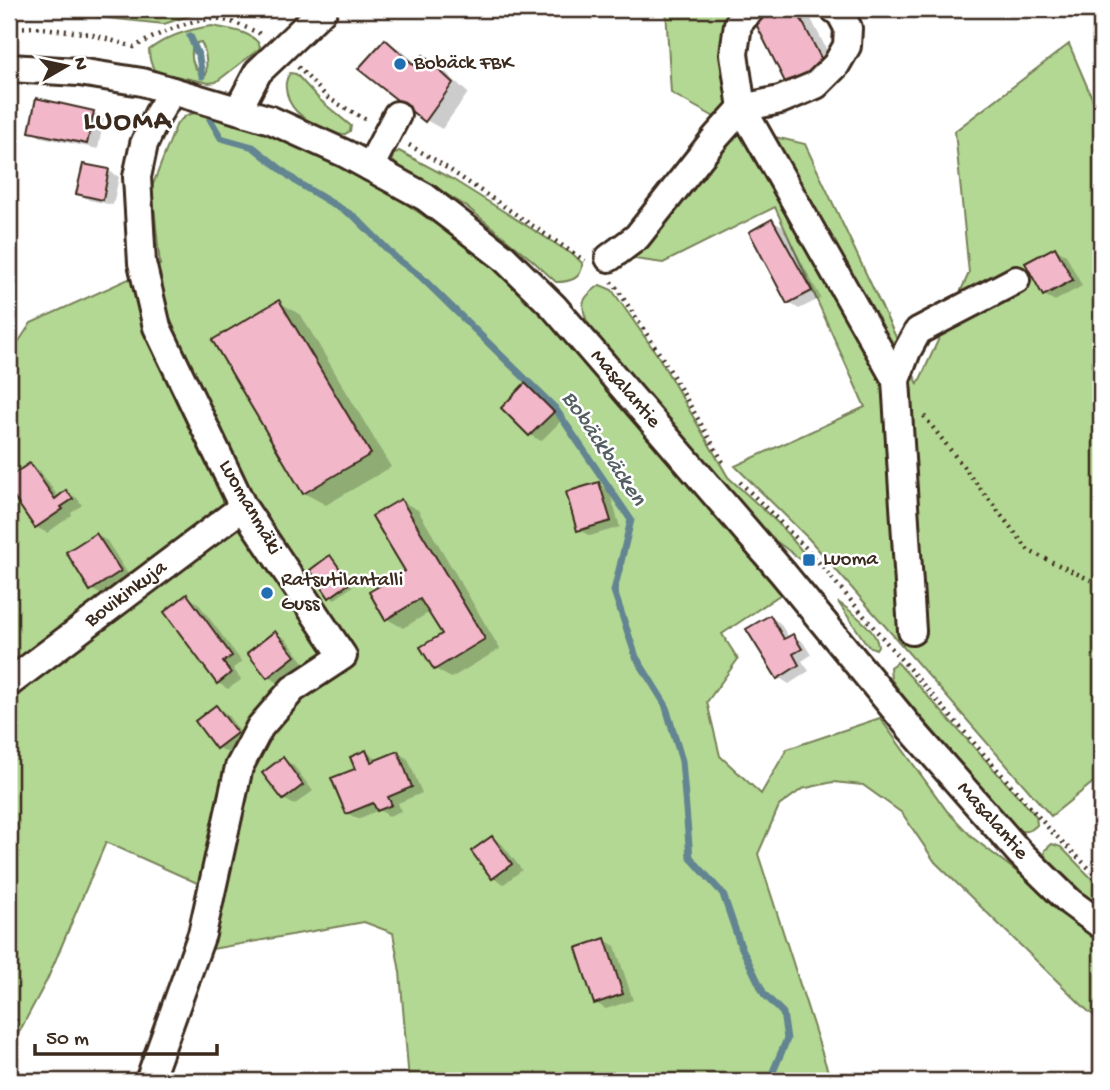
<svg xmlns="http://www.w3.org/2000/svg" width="1110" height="1090" font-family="'Gochi Hand',sans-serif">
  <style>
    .green { fill: #b3d893; stroke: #778158; stroke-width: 2; fill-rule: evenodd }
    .shadow { fill: #0003 }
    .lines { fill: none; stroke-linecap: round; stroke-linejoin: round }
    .stream { stroke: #648592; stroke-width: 7 }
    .building { fill: #f2b8c9; stroke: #3b2a1e; stroke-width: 2 }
    .minor-casing { stroke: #3b2a1e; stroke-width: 32 }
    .path { stroke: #3b2a1e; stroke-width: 4.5; stroke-dasharray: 2 5; stroke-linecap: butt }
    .minor { stroke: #fff; stroke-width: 26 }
    .poi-dot { fill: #1f6fb2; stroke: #fff; stroke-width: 2.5 }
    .labels { text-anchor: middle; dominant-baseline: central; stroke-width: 5; stroke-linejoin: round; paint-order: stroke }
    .poi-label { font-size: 21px; fill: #3b2a1e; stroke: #fff; text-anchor: start }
    .street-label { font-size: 21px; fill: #3b2a1e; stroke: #fff }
    .water-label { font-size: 23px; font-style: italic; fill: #535f62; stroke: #fff }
    .district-label { font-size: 28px; font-weight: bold; letter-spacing: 2px; fill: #3b2a1e; stroke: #fff }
  </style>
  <rect width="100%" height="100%" fill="#fff"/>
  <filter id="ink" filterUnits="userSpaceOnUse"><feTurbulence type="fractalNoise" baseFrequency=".0143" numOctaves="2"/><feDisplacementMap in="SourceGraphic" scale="14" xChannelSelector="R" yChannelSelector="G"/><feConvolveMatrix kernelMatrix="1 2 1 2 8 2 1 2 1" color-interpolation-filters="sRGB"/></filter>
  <g filter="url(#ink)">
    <path class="green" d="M102,9h100l-1,3 -37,12 -67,-7z
      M666,9h71v119l68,16 113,240 51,-111 -14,-142 114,-87 32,75v657l-50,40 -242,-277 -74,-73 130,-59 -90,-200 -112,56 -35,-5 108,-129 -65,-36z
      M212,26c16,3 41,5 48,20l-1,3 -43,33 -7,1 -53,-11c-5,-6 -7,-14 -7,-22 18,-14 41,-21 63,-24zM201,42c6,10 6,22 5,33l-4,1c-10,-10 -12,-19 -9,-32z
      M290,73l6,1 24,26 31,26 -1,5 -5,3 -6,1c-19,-9 -47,-17 -52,-41 -2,-8 -2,-14 3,-21z
      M199,112l80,25 99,48 113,76 88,94 202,239 -59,40 16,25 -31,43 13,54 41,38 26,-45 93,-31 67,93 26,27 65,50 63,52v80l-12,-8 -154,-150 -33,-49 -39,-28 -30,-3 -31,7 -23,17 -21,48 73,227h-422l-9,-109 -7,-39 -29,-11 -163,29 -17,-8 20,-57 -98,-44 -59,138 -38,71v-695l22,-33 129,-58 -8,-78 25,-64 10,-8z
      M399,151l53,28 123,77 7,7c1,16 -13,19 -26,19l-24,-22 -66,-54 -70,-42 -4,-4 1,-5z
      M600,285l12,5 46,66 70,121 51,47 24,28 1,4 -4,3 -35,-26 -177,-209c-9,-22 -6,-26 12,-39z
      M838,602c13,9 39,28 40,44l-2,3 -8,-3z
      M897,662l139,154 1,9c-6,6 -10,7 -18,6l-116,-135 -12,-17 -1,-12z
      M1052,844l9,3 40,41v20l-11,-9 -46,-42 1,-7z"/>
    <path class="shadow" d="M770,9h36l33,65 -52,8 -33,-65z
      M385,41l16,9 16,14 6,-7 16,9 29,27 -26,36 -16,-9z
      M38,100l56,13 10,6 -6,30 -57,-12 -10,-6z
      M84,166l25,5 10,6 -6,28 -24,-5 -11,-7z
      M772,221l11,6 38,71 -22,11 -10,-6z
      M1055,249l11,6 16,31 -27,15 -11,-6z
      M279,302l22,13 90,152 -65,38 -22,-12z
      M526,385l10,7 27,27 -22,22 -11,-6 -27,-27z
      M30,465l10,6 19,27 8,-6 10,6 5,7 -11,8 1,2 -25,18 -11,-6 -27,-40v-8z
      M599,484l10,6 11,37 -30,9 -11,-6z
      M401,501l17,9 82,139 -49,29 -16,-9 9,-34 -14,-23 -27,16 -16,-9 20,-48z
      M97,535l10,6 23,36 -28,18 -11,-6z
      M331,557l4,3 18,26 -18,13 -5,-3z
      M187,596l11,7 44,59 -9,6 8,12 -13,9 -10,-6z
      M770,617l10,6 9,15 4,-2 10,6 8,13 -9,6 7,10 -20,13 -11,-7z
      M275,633l11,6 18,23 -25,21 -11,-6z
      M216,707l11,7 19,26 -18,13 -11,-6z
      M366,752l10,6 1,3 21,-8 10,6 14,34 -24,10 3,8 -12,5 -10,-6 -21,9 -11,-6 10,-43z
      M283,759l10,6 20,26 -19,14 -10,-6z
      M492,838l10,6 20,26 -18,14 -11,-6z
      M605,940l10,6 18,54 -27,9 -10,-6z"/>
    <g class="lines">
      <path class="stream" d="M190,36l9,21 3,19
        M210,119l11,19 32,9 45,36 57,34 41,41 24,18 135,132 76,112 -17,71 22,66 29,47 17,57 8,96 33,37 17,50 24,50 19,19 4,26 -18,42"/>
    </g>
    <path class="building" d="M766,9h30l28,55 -38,20 -34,-68z
      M385,39l29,26 9,-10 30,28 -28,39 -67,-53z
      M36,98l58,13 -7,33 -58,-12z
      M83,164l26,5 -6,31 -27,-6z
      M772,219l40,72 -25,13 -38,-72z
      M1055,247l18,33 -30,16 -18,-33z
      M279,300l92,154 -68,40 -91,-154z
      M525,383l29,29 -25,24 -28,-28z
      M30,463l25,36 11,-9 7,9 -12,8 2,2 -28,19 -26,-38v-13z
      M599,482l12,39 -34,10 -11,-39z
      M401,499l84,140 -51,31 -14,-23 22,-13 -22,-35 -35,21 -16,-28 36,-21 -33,-55z
      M96,533l25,38 -31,20 -24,-39z
      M330,555l20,28 -21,15 -19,-28z
      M187,594l45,62 -9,6 8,11 -14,11 -53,-72z
      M770,615l14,24 9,-5 9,15 -9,5 6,11 -22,14 -31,-50z
      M275,631l20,25 -28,22 -20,-25z
      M216,705l21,28 -21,16 -21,-28z
      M366,750l5,12 27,-11 14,36 -24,10 4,8 -15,6 -4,-8 -27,11 -15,-36 24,-9 -5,-12z
      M283,757l20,28 -20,15 -21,-27z
      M1101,812v21l-1,1 -9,-17z
      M492,836l20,28 -20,15 -21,-28z
      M605,938l18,56 -29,10 -18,-56z"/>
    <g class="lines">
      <g class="minor-casing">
        <g id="minor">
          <path d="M751,9l-13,15 -4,30 8,54 154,272"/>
          <path id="s1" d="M9,68l70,4 63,10 129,38 75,34 79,43 78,60 51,50 228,265 129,157 108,123 51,50 31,23"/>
          <path d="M238,110l20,-38 66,-63"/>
          <path d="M370,167l27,-52"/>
          <path d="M609,258l28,-21 79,-100 26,-29 38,-8 36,-15 20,-20 11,-19 1,-18 -8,-15 -6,-4"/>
          <path d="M912,631l-16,-251 11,-29 11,-20 98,-51"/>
          <path id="s2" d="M9,683l234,-176"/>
          <path d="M149,1081l53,-147 37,-167 21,-40 33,-38 50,-33 -100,-149 -86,-180 -15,-64 -5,-86 7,-33 14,-30 14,-23"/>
        </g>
      </g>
      <path class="path" d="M9,28l25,-1 56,7 44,13c25,-13 53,-28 82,-28 16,1 33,10 47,16
        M298,67l30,31 40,23
        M409,145l26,15 150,101
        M1101,265v1
        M611,282l5,5 49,75 58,100
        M924,416l105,135 72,34
        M740,482l69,69 83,98 159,182 50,49
        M9,1062l7,-43"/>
      <use href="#minor" class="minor"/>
    </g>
  </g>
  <g class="poi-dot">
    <circle cx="400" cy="64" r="7"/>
    <rect x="802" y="553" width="14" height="14" rx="3.5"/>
    <circle cx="267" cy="593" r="7"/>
  </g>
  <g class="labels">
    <g class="poi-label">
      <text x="414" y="64">Bobäck FBK</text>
      <text x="823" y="560">Luoma</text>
      <text x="281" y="581">Ratsutilantalli<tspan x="281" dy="24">Guss</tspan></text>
    </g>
    <g class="street-label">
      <text stroke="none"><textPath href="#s1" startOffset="719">Masalantie</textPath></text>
      <text transform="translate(249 508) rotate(60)">Luomanmäki</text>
      <text stroke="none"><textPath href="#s2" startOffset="147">Bovikinkuja</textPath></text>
      <text stroke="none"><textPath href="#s1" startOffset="1286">Masalantie</textPath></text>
    </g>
    <g class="water-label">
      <text transform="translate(603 449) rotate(56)">Bobäckbäcken</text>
    </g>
    <g class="district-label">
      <text x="128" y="122">LUOMA</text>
    </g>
  </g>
  <rect width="1110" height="1090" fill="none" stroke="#fff" stroke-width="35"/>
  <rect x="18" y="18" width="1075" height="1055" fill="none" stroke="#3b2a1e" stroke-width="2.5" filter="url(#ink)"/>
  <g transform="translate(66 66) rotate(81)" stroke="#ffffff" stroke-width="5" paint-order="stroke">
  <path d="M0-5L12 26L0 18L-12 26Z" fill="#3b2a1e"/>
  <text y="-10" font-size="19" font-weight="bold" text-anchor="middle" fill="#3b2a1e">N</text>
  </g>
  <path d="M35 1044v10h182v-10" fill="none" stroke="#3b2a1e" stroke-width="3.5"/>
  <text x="46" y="1044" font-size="21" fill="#3b2a1e" stroke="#ffffff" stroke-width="5" paint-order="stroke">50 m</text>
</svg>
